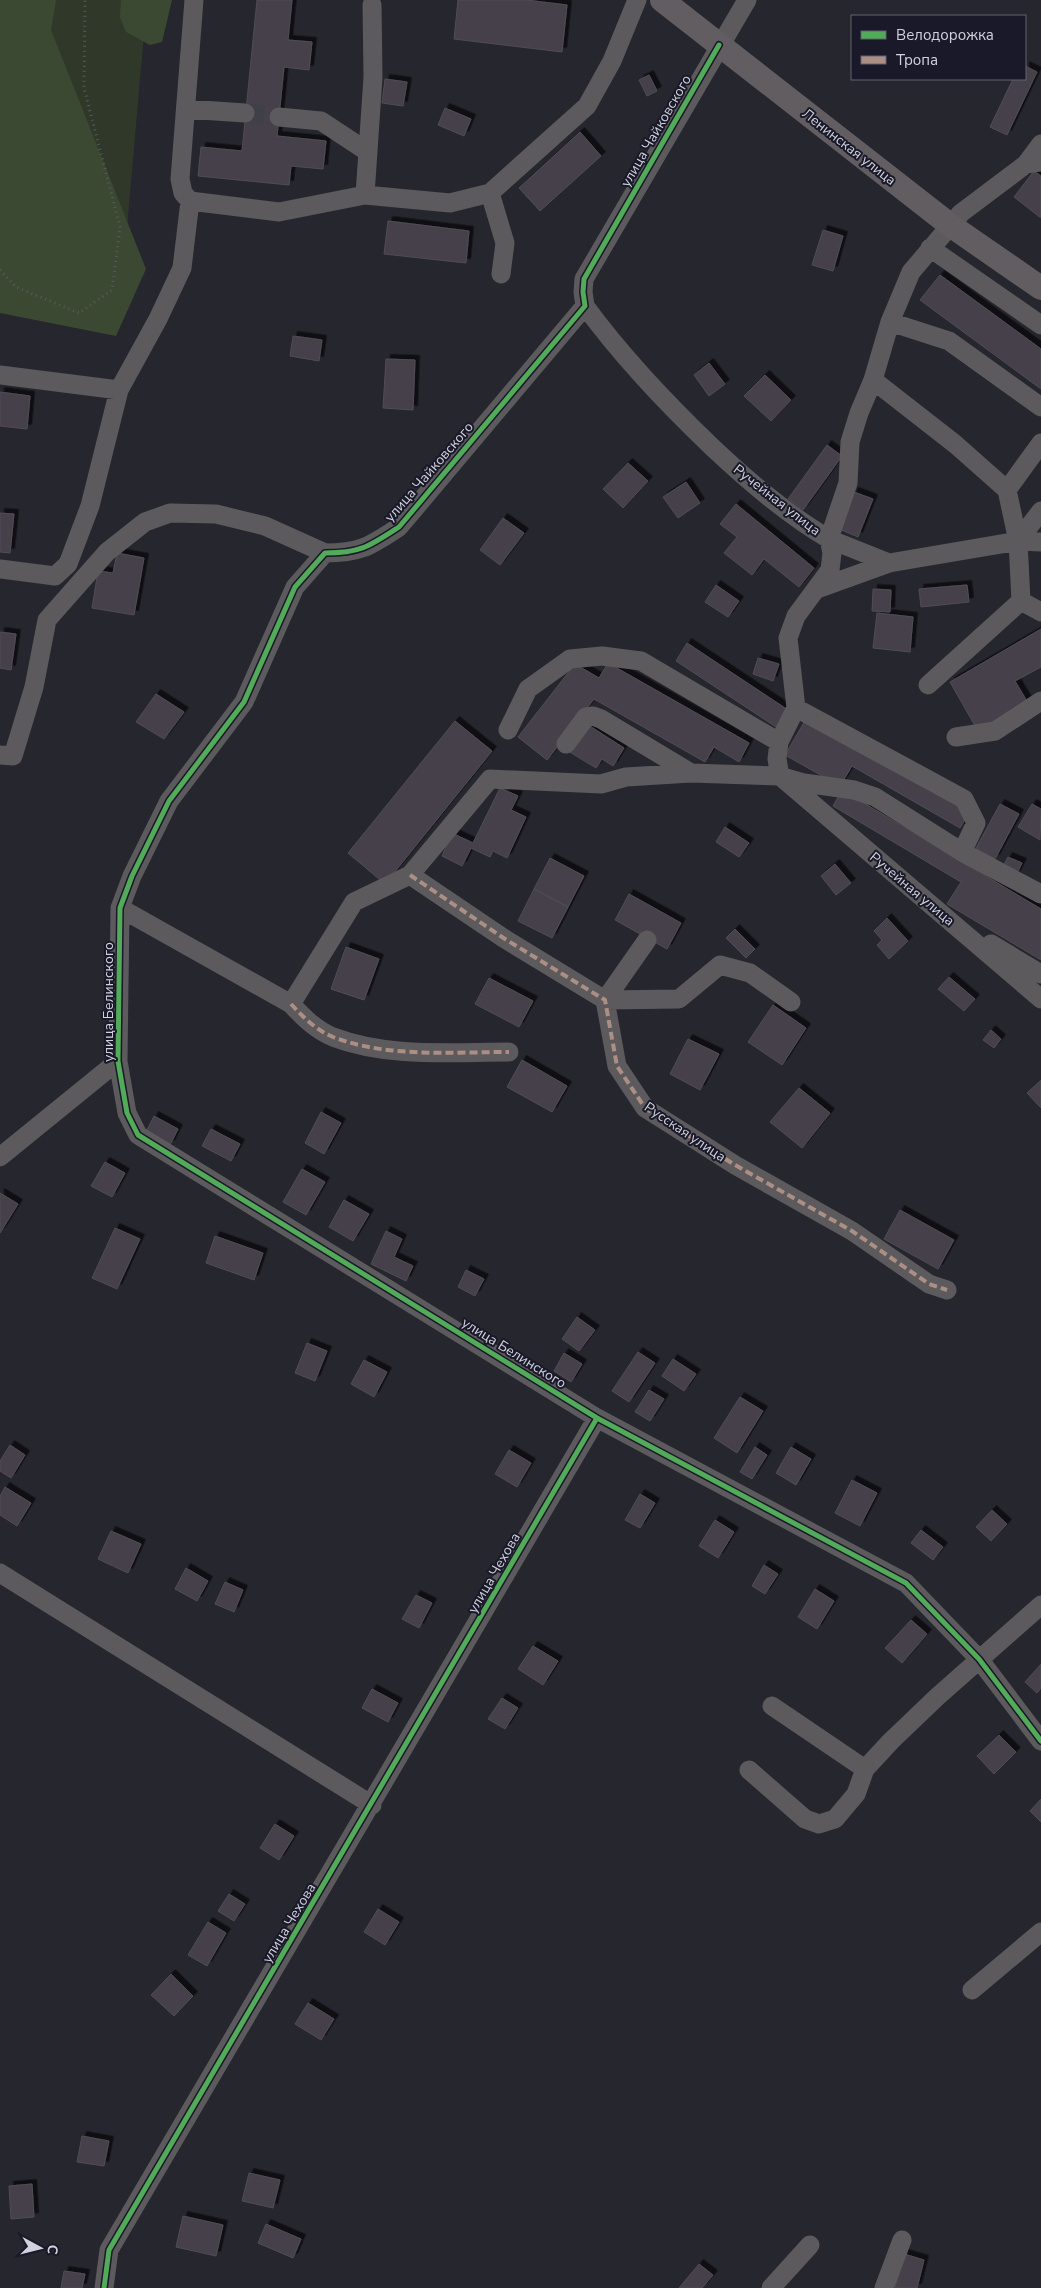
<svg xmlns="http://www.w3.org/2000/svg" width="1041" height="2288" font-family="'Nunito Sans',sans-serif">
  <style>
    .green { fill: #30382a }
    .forest { fill: #3c4932 }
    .building { fill: #454049; stroke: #504d54; filter: url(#shadow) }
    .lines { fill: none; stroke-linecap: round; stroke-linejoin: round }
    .minor-tunnel { stroke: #404049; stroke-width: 19; stroke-dasharray: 19 9; stroke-linecap: butt }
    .path { stroke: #5a585d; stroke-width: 3; stroke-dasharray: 1 4; stroke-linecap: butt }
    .minor { stroke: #5c5a5c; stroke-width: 19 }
    .major { stroke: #615d60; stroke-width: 24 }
    .quiet { stroke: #ac8f84; stroke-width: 4; stroke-dasharray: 8 4; stroke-linecap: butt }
    .cycleway-casing { stroke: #191929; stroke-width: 8 }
    .cycleway { stroke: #51ab58; stroke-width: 5 }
    .labels { text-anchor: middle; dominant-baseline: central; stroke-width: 4; stroke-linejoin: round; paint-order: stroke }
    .street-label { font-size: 14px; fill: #d1d2de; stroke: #191929 }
  </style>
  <defs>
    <filter id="shadow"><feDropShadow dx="4.5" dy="-4.5" stdDeviation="0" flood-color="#0009"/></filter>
  </defs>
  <rect width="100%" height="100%" fill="#26262f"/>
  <path class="green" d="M0,0h147l-27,308z"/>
  <path class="forest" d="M0,0h56l-5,30 95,239 -30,67 -116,-23z
    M121,0h51l-10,42 -12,3 -24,-13 -6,-15z"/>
  <path class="building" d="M257,0h35l-4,40 24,2 -3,28 -25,-3 -7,69 49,5 -3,28 -32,-3 -2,19 -91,-9 3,-29 41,4z
    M458,0h68l41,5 -5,47 -108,-13z
    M1025,66l12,6 -30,63 -17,-8 23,-48h12z
    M649,75l8,16 -10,5 -8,-16z
    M385,79l22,3 -4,24 -21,-3z
    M445,108l26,11 -7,17 -26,-11z
    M580,132l21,24 -61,55 -21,-23z
    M1034,171l7,5v42l-27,-21z
    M388,221l81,10 -3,32 -82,-9z
    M823,230l20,6 -10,35 -21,-6z
    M940,275l101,74v40l-121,-89z
    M293,336l29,4 -3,21 -29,-5z
    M386,359l29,1 -2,50 -30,-2z
    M709,363l16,21 -16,12 -15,-21z
    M765,375l26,25 -20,21 -27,-25z
    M0,392l30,4 -3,33 -27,-3z
    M827,445l15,11 -39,54 -15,-11z
    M628,463l20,18 -25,27 -20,-19z
    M686,482l14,21 -22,15 -15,-21z
    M854,492l19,7 -15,38 -19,-8z
    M736,504l78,64 -15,19 -35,-28 -12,16 -28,-22 13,-16 -17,-13z
    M0,513l14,1 -4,39 -10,-1z
    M503,518l21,15 -24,32 -20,-15z
    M117,553l27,5 -10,57 -42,-7 6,-37 15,2z
    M716,585l23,16 -11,16 -23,-15z
    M967,585l2,17 -48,5 -2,-18z
    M873,589l18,1 -1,22 -18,-1z
    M877,613l36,4 -3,35 -37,-4z
    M1041,629v38l-26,14 13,22 -50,28 -28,-49z
    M0,632l16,2 -5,36 -11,-2z
    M687,643l101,67 -12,17 -100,-66z
    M758,658l21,6 -6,17 -20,-7z
    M608,663l141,80 -10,19 -25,-15 -9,15 -111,-63 -47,61 -29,-23 57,-73 24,14z
    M156,694l28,18 -20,27 -28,-17z
    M806,719l163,94 -9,15 -108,-62 -12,20 -55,-31z
    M455,721l37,30 -107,133 -37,-31z
    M585,723l39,25 -11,18 -11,-7 -6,9 -28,-17z
    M500,788l18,8 -7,14 15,7 -19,41 -14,-7 -3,6 -19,-9 -9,18 -20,-10 10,-23 21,10z
    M842,790l199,119v51l-94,-56 14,-22 -128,-76z
    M1000,804l19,10 -24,45 -19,-11z
    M1032,804l9,5 -1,31 -22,-13z
    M725,827l24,16 -10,14 -23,-15z
    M1008,857l14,6 -6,12 -14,-7z
    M550,858l34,18 -16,31 -34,-18z
    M835,864l16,19 -15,12 -15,-19z
    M534,889l34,18 -16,31 -34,-17z
    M629,894l52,29 -14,26 -52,-29z
    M887,918l21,23 -19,18 -12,-14 5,-5 -8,-9z
    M735,929l20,20 -9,9 -20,-20z
    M346,947l33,12 -15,41 -33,-11z
    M949,977l26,22 -11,12 -26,-22z
    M489,978l44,23 -14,26 -44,-23z
    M773,1005l33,23 -24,37 -34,-23z
    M991,1030l10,9 -7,9 -11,-8z
    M688,1039l31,15 -19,36 -30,-16z
    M522,1060l45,26 -15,26 -45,-25z
    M1041,1080v28l-14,-15z
    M799,1088l31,25 -28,35 -32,-26z
    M321,1112l20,11 -17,31 -19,-11z
    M154,1116l24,13 -8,16 -24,-13z
    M211,1129l29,15 -9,17 -29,-15z
    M105,1162l20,11 -13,24 -21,-11z
    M302,1169l23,13 -19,33 -23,-13z
    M0,1193l18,11 -18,29z
    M344,1200l25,14 -16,27 -24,-14z
    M900,1210l54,30 -16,29 -54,-30z
    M115,1228l25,11 -23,50 -25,-11z
    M386,1231l16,8 -8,18 19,9 -7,15 -35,-17z
    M215,1236l48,17 -9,27 -48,-17z
    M466,1270l18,9 -9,17 -17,-9z
    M577,1317l18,13 -16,21 -17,-12z
    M307,1343l20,8 -12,30 -20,-8z
    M638,1352l17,11 -26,39 -17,-11z
    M564,1353l18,11 -11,18 -17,-11z
    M673,1359l23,15 -12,17 -22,-15z
    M364,1360l23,12 -13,25 -23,-13z
    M649,1390l15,9 -14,22 -15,-9z
    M740,1397l23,14 -26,42 -23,-15z
    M10,1445l15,10 -14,23 -11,-7v-10z
    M755,1447l12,8 -15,24 -12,-7z
    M791,1447l20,12 -15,26 -20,-12z
    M509,1450l22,13 -14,24 -22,-13z
    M852,1480l25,13 -17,33 -25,-13z
    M5,1487l26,16 -14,23 -17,-11v-19z
    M640,1494l15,9 -15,25 -15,-8z
    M992,1510l15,14 -16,17 -15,-14z
    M715,1520l19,12 -16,26 -19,-12z
    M921,1530l22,17 -10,13 -22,-17z
    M111,1531l30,13 -13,29 -30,-14z
    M764,1565l14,9 -13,20 -13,-8z
    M186,1568l22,13 -11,20 -22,-12z
    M225,1582l18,8 -9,22 -19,-8z
    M815,1589l19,12 -17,28 -19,-12z
    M416,1595l16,8 -13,25 -17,-9z
    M911,1620l16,14 -25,29 -17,-15z
    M533,1646l25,15 -15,24 -25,-16z
    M1041,1664v24l-4,5 -12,-11z
    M372,1689l26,14 -10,19 -26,-14z
    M502,1698l16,10 -13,21 -17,-10z
    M999,1735l17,17 -22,22 -17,-18z
    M1041,1799v23l-11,-11z
    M275,1824l19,12 -15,24 -19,-12z
    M229,1894l16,10 -11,17 -16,-10z
    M378,1909l21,13 -14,23 -21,-13z
    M208,1922l18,11 -19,33 -19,-11z
    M171,1974l22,22 -19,20 -23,-21z
    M308,2003l26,16 -13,21 -26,-16z
    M82,2136l27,5 -5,25 -27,-4z
    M249,2173l31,7 -7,28 -31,-7z
    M32,2184l2,33 -23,2 -2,-33z
    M183,2216l40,9 -7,31 -40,-9z
    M266,2224l35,15 -8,19 -35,-15z
    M904,2254l20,6 -7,28h-22z
    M699,2264l14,11 -11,13h-23z
    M64,2271l21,3 -3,14h-21z"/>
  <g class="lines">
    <path class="minor-tunnel" d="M245,113l34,4"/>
    <path class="path" d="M0,270l16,17 63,26 33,-23 8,-63 -36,-139 1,-88"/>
    <path class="minor" d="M194,0l-14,179 3,14 7,8 89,11 86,-17 85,8 40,-10 97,-87 25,-45 25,-61
      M747,0l-163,279 -1,13 2,14 -186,221c-29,19 -38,26 -74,26l-30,34 -51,115 -75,99 -37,75 -12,32 -2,153 9,52 11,22 459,283 309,165 73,76 62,82
      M186,109l59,4
      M279,117l42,4 47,31
      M1041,162l-15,2 -65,49 -50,59 -21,50 -17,58 -14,33 -9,29 -2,41 -19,56 60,24 129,-22 23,1
      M1026,164l15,-20
      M490,193l15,50 -4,31
      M365,195l8,-118 -1,-72
      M930,248l111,77
      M585,306c38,52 81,97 127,141 36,34 74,67 117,92l3,14 -2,17 -34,46 -8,22 8,70 -17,34 -2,17 3,17 261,223
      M890,322l59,19 92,66
      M0,375l119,15
      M873,380l82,64 52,46 11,51 3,60 -93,84
      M1007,490l34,-47
      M1018,541l23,-30
      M0,569l55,7 13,-12 22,-58 29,-116 39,-71 24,-51 8,-67
      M817,589l72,-26
      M1021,601l20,11
      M796,708l168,91 12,24 -14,29
      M508,730l20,-41 42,-30 32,-3 39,5 138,81
      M956,737l39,-6 46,-30
      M566,744l20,-27 7,-1 8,3 90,54
      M0,755l13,1 21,-69 13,-67 60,-68 38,-30 25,-9 46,1 49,12 60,27
      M410,875l95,64 100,61 12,66 28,42 90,57 117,66 77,53 18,6
      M120,908l171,96 63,-102 56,-27 80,-96 111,5 25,-7 65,-4 89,3 24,7 50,7 21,7 87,55 79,42
      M991,944l50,30
      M605,1000l74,-1 41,-34 30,8 41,29
      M605,1000l42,-60
      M291,1004c12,13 25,26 42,33 55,21 118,15 176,15
      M0,1157l118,-96
      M0,1573l372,232
      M772,1706l93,63
      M749,1770l56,49 14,5 16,-5 21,-25 9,-25 26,-28 46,-44 104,-92
      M972,1990l69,-58
      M104,2288l5,-38 488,-832
      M771,2288l39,-43
      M884,2288l18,-48"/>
    <path class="major" d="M662,0l288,225 91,63"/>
    <path class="quiet" d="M410,875l95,64 100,61 12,66 28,42 90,57 117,66 77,53 18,6
      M291,1004c12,13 25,26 42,33 55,21 118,15 176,15"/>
    <g class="cycleway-casing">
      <path id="cycleway" d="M719,45l-135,234 -1,13 2,14 -186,221c-29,19 -38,26 -74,26l-30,34 -51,115 -75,99 -37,75 -12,32 -2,153 9,52 11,22 459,283 309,165 73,76 62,82
        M104,2288l5,-38 488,-832"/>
    </g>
    <use href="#cycleway" class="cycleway"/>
  </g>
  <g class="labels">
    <g class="street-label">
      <text transform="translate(656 131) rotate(-60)">улица Чайковского</text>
      <text transform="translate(849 147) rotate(38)">Ленинская улица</text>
      <text transform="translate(429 472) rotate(-49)">улица Чайковского</text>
      <text transform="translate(777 500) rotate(38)">Ручейная улица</text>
      <text transform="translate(912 889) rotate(40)">Ручейная улица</text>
      <text transform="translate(108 1002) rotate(-90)">улица Белинского</text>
      <text transform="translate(685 1132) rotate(34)">Русская улица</text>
      <text transform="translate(514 1353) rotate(32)">улица Белинского</text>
      <text transform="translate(494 1573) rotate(-60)">улица Чехова</text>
      <text transform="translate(289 1923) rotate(-59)">улица Чехова</text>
    </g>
  </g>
  <rect x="851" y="15" width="175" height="65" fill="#191929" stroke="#636371"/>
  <rect x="861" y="31" width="25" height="8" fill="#51ab58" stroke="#636371"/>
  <text x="896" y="40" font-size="15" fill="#d1d2de">Велодорожка</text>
  <rect x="861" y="56" width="25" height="8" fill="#ac8f84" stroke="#636371"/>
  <text x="896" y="65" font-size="15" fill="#d1d2de">Тропа</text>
  <g transform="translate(40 2248) rotate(97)" stroke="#191929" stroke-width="4" paint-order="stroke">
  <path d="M0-4L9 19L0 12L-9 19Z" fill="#d1d2de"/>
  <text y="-8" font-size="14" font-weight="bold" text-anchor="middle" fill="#d1d2de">С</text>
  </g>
</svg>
